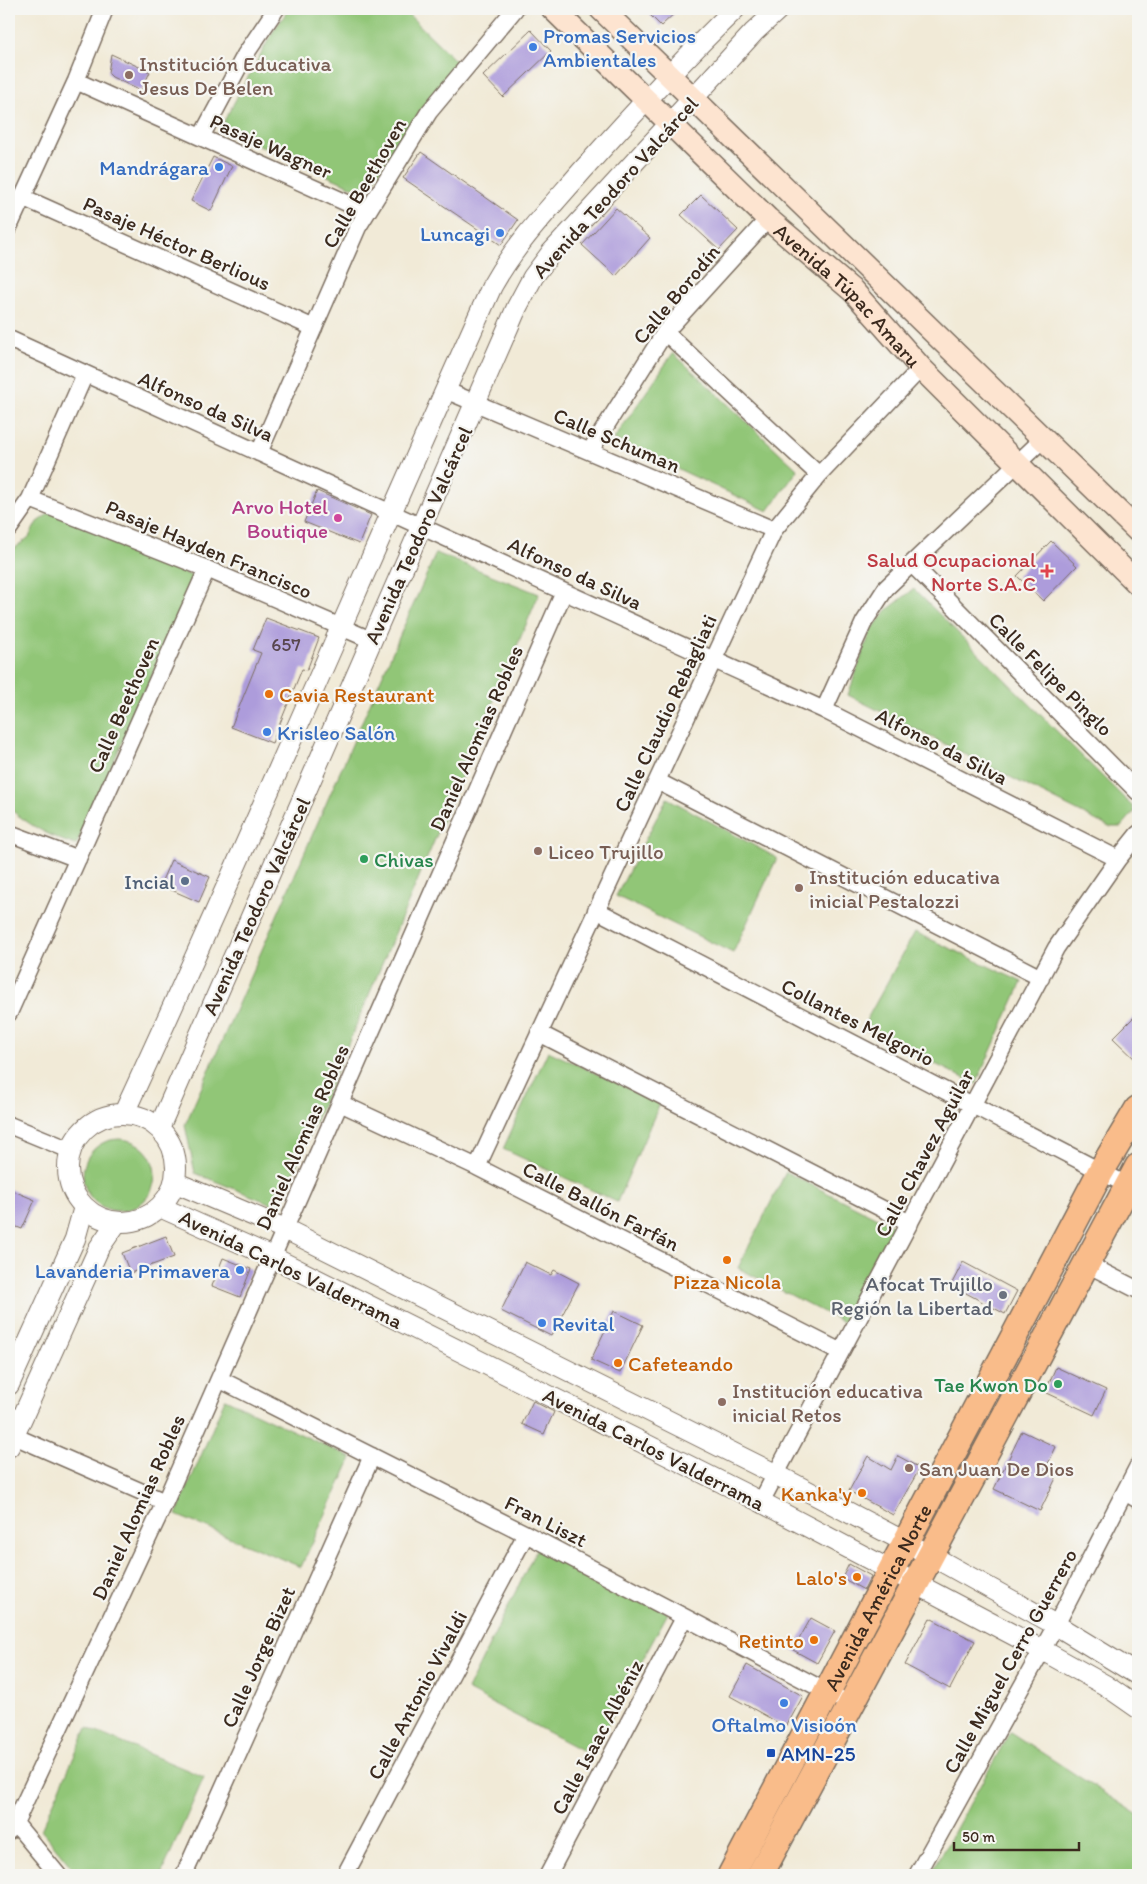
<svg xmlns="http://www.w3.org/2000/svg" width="1147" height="1884" font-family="Itim,sans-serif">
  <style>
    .green { fill: #91c677; stroke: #66784a }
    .building { fill: #ad9cdb }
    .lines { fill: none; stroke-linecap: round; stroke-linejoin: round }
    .minor-casing { stroke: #7b6d5f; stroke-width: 19 }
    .tertiary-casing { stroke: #7b6d5f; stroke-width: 22 }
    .secondary-casing { stroke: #7b6d5f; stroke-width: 25 }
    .primary-casing { stroke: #7b6d5f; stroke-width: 29 }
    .minor { stroke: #fff; stroke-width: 16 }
    .tertiary { stroke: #fff; stroke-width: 20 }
    .secondary { stroke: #fde4d0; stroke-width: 22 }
    .primary { stroke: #f9bc8a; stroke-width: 26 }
    .shop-dot { fill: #3f7fe0; stroke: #f6f6f2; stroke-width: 2 }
    .education-dot { fill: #8d6e63; stroke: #f6f6f2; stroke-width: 2 }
    .hotel-dot { fill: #d1479c; stroke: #f6f6f2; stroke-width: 2 }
    .health-dot { fill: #e0444e; stroke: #f6f6f2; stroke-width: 2 }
    .food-dot { fill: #e8710a; stroke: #f6f6f2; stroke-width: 2 }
    .leisure-dot { fill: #2e9e5b; stroke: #f6f6f2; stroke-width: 2 }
    .service-dot { fill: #5c6f8a; stroke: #f6f6f2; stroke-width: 2 }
    .worship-dot { fill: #6b7280; stroke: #f6f6f2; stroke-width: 2 }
    .transit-dot { fill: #1a4fb4; stroke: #f6f6f2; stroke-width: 2 }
    .labels { text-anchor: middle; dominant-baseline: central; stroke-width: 4.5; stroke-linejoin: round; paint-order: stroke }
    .number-label { font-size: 19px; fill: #58464d }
    .shop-label { font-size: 21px; fill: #366cbe; stroke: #f6f6f2; text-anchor: start }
    .education-label { font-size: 21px; fill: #785e54; stroke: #f6f6f2; text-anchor: start }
    .street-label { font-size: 21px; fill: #3b2a1e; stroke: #f6f6f2 }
    .hotel-label { font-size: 21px; fill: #b23c85; stroke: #f6f6f2; text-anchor: end }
    .health-label { font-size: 21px; fill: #be3a42; stroke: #f6f6f2; text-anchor: end }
    .food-label { font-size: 21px; fill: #c56008; stroke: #f6f6f2; text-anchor: end }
    .leisure-label { font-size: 21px; fill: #27864d; stroke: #f6f6f2; text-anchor: start }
    .service-label { font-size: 21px; fill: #4e5e75; stroke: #f6f6f2; text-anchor: end }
    .worship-label { font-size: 21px; fill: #5b616d; stroke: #f6f6f2; text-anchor: end }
    .transit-label { font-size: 21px; fill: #164399; stroke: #f6f6f2; text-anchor: start }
  </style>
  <rect width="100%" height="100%" fill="#f6f6f2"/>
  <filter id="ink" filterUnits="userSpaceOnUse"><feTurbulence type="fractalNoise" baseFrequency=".02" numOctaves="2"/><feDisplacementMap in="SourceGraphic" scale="10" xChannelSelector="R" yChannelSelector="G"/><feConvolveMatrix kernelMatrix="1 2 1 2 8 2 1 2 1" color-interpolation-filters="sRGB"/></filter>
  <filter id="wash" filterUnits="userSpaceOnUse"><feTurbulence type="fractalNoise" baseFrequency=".0096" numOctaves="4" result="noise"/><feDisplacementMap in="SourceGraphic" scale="20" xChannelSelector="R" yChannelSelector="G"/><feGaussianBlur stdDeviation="1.12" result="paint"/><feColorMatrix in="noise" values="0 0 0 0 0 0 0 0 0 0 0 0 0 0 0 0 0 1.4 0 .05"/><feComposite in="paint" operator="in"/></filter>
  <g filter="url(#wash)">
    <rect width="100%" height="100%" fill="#f1ead7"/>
    <path class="green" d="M289,9h114l58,57 -32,46 -25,20 -38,61 -140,-62 -2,-10 50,-91z
      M673,353l125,117 -30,41 -154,-72z
      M51,512l145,66 -120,267c-24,-7 -49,-21 -67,-37v-255l20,-16 8,-15z
      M436,553l103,41 -260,613 -84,-34 -10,-48z
      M914,589l218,217 2,6 -13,15h-12l-261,-132 23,-65 16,-20z
      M667,798l110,60 -44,95 -117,-57z
      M915,932l107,50 -46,102 -114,-56z
      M548,1051l112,52 -43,99 -114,-53z
      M83 1175a36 36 0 1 1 72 0a36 36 0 1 1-72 0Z
      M786,1172l111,56 -52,95 -107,-55z
      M225,1399l127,59 -51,109 -125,-52z
      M538,1546l130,67 -77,142 -124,-65z
      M87,1728l117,49 -43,98h-83l-37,-45z
      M1010,1732l128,83v53l-5,7h-203z"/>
    <g id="blocks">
      <path class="building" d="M644,9h35l-18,17z
        M531,30l20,21 -48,46 -20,-21z
        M111,54l39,18 -9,19 -29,-14 -4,-4z
        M421,152l97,68 -17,25 -98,-67z
        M213,157l19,9 -21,45 -20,-10z
        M701,195l37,35 -19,20 -38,-35z
        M616,208l34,30 -34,38 -34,-31z
        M317,491l54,24 -12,29 -55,-22z
        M1051,541l26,25 -34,35 -26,-25z
        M266,618l53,20 -12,32 -5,-1 -30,74 -41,-16 30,-74 -8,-3z
        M171,860l39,17 -11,25 -39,-17z
        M1138,1013v49l-25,-24z
        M9,1189l26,11 -13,29 -13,-5z
        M166,1236l8,21 -44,16 -8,-20z
        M223,1258l28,11 -11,28 -28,-11z
        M525,1262l26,13 3,-5 25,13 -28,53 -50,-25z
        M963,1262l54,29 -12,23 -54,-29z
        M614,1311l29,14 -23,48 -29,-13z
        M1056,1367l50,23 -12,25 -49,-23z
        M533,1401l21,11 -10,22 -22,-10z
        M1022,1431l34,16 -12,25 12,6 -16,33 -46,-22z
        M868,1456l23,14 7,-14 22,12 -27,47 -44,-24z
        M849,1564l22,12 -7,14 -22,-12z
        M811,1618l24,13 -18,32 -24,-13z
        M930,1618l45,23 -25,48 -45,-24z
        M747,1665l56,31 -17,31 -56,-31z"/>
    </g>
  </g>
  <g filter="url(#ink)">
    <use href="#blocks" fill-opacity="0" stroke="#7b6d5f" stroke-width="1"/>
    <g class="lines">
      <g class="minor-casing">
        <path id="minor" d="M76,81l291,131
          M201,137l44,-82 31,-46
          M22,197l292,131
          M9,227l67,-146 29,-72
          M665,332l154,143
          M9,339l815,371 294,149
          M445,390l329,140
          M590,451l75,-119 103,-113
          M259,453l99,-226 71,-115 86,-103
          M30,499l177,70 164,71
          M9,529l21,-30 55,-125
          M912,564l226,228
          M824,710l40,-88 22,-34 157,-149
          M657,781l384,197
          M9,833l69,26
          M596,910l531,275
          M9,1013l198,-444
          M539,1033l371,190
          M340,1103l137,64 364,185
          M9,1125l61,25
          M477,1167l297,-637 45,-55 102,-107
          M1085,1263l53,27
          M219,1379l307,155 326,171
          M14,1436l151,66
          M1125,1492l13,8
          M761,1502l295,-554 62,-89 20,-25
          M15,1823l43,52
          M9,1831l6,-8 150,-321 399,-910
          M184,1875l188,-419
          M345,1875l181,-341
          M548,1875l136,-257
          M917,1875l139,-250 82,-159"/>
      </g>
      <g class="tertiary-casing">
        <path id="tertiary" d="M124,1113c127,-274 244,-552 368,-827 24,-43 57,-77 89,-114 50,-56 100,-111 154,-163
          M68 1168a54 54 0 1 1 108 0a54 54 0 1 1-108 0Z
          M159,1128l358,-821 16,-30 18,-24 203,-221 25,-23
          M174,1182l111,47 490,245 155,81 126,70 82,50
          M160,1207l112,50 489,245 281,148 63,35 33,23
          M9,1385l66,-146 9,-32
          M9,1447l90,-199 18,-26"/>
      </g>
      <g class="secondary-casing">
        <g id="secondary">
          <path id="s1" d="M553,9l215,210 85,72 68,77 217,216"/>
          <path d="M601,9l537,522"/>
        </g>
      </g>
      <g class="primary-casing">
        <g id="primary">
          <path id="s2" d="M731,1875l370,-704 37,-62"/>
          <path d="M760,1875l378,-708"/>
        </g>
      </g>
      <use href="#minor" class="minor"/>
      <use href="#tertiary" class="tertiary"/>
      <use href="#secondary" class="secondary"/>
      <use href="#primary" class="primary"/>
    </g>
  </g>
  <g class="shop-dot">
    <circle cx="533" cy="47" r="5"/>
    <circle cx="219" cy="167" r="5"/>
    <circle cx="500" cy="233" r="5"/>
    <circle cx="267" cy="732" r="5"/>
    <circle cx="240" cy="1270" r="5"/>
    <circle cx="542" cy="1323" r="5"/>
    <circle cx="784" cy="1703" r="5"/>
  </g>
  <g class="education-dot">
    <circle cx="129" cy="75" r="5"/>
    <circle cx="538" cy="851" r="5"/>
    <circle cx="799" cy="888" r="5"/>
    <circle cx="722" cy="1402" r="5"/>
    <circle cx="909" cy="1468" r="5"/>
  </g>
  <circle class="hotel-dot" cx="338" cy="518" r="5"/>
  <path class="health-dot" d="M1044.5 563.5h5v5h5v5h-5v5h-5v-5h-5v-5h5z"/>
  <g class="food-dot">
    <circle cx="269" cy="694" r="5"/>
    <circle cx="727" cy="1260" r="5"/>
    <circle cx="618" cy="1363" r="5"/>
    <circle cx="862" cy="1493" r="5"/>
    <circle cx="857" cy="1577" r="5"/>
    <circle cx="814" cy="1640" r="5"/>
  </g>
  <g class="leisure-dot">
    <circle cx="364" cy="859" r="5"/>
    <circle cx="1058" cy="1384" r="5"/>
  </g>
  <circle class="service-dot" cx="185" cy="881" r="5"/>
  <circle class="worship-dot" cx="1003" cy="1295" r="5"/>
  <rect class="transit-dot" x="766" y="1748" width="10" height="10" rx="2.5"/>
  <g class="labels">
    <g class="number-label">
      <text x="286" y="644">657</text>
    </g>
    <g class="shop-label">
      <text x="543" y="35">Promas Servicios<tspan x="543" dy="24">Ambientales</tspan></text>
      <text x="209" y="167" text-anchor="end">Mandrágara</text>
      <text x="490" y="233" text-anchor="end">Luncagi</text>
      <text x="277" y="732">Krisleo Salón</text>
      <text x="230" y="1270" text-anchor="end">Lavanderia Primavera</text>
      <text x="552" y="1323">Revital</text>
      <text x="784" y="1724" text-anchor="middle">Oftalmo Visioón</text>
    </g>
    <g class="education-label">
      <text x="139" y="63">Institución Educativa<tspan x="139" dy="24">Jesus De Belen</tspan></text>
      <text x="548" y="851">Liceo Trujillo</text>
      <text x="809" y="876">Institución educativa<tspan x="809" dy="24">inicial Pestalozzi</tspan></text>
      <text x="732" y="1390">Institución educativa<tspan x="732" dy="24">inicial Retos</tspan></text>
      <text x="919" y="1468">San Juan De Dios</text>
    </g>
    <g class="street-label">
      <text transform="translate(271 146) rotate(24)">Pasaje Wagner</text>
      <text transform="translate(364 183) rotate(-60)">Calle Beethoven</text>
      <text transform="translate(615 187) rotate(-48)">Avenida Teodoro Valcárcel</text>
      <text transform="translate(177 243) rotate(24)">Pasaje Héctor Berlious</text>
      <text transform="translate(676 294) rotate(-50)">Calle Borodín</text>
      <text stroke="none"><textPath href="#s1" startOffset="411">Avenida Túpac Amaru</textPath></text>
      <text transform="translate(206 406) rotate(24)">Alfonso da Silva</text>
      <text transform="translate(617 440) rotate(23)">Calle Schuman</text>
      <text transform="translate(418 535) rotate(-66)">Avenida Teodoro Valcárcel</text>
      <text transform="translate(209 549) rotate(23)">Pasaje Hayden Francisco</text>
      <text transform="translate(575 573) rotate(25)">Alfonso da Silva</text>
      <text transform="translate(1051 674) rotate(45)">Calle Felipe Pinglo</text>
      <text transform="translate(123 705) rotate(-66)">Calle Beethoven</text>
      <text transform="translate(665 713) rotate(-65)">Calle Claudio Rebagliati</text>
      <text transform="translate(476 738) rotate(-66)">Daniel Alomias Robles</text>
      <text transform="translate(942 746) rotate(27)">Alfonso da Silva</text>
      <text transform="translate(256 906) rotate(-66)">Avenida Teodoro Valcárcel</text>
      <text transform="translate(858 1022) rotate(27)">Collantes Melgorio</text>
      <text transform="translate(302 1137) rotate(-66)">Daniel Alomias Robles</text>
      <text transform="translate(924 1153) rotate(-62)">Calle Chavez Aguilar</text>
      <text transform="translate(601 1206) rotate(27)">Calle Ballón Farfán</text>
      <text transform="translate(291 1269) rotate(26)">Avenida Carlos Valderrama</text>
      <text transform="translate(654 1449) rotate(27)">Avenida Carlos Valderrama</text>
      <text transform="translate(138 1507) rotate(-66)">Daniel Alomias Robles</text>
      <text transform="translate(546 1521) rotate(27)">Fran Liszt</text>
      <text stroke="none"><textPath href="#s2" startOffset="314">Avenida América Norte</textPath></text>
      <text transform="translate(258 1657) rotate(-66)">Calle Jorge Bizet</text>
      <text transform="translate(1010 1661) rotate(-61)">Calle Miguel Cerro Guerrero</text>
      <text transform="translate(417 1695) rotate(-62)">Calle Antonio Vivaldi</text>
      <text transform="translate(597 1737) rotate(-62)">Calle Isaac Albéniz</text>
    </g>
    <g class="hotel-label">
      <text x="328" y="506">Arvo Hotel<tspan x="328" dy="24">Boutique</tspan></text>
    </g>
    <g class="health-label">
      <text x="1036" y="559">Salud Ocupacional<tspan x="1036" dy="24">Norte S.A.C</tspan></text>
    </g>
    <g class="food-label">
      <text x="279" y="694" text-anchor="start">Cavia Restaurant</text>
      <text x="727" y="1281" text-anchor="middle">Pizza Nicola</text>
      <text x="628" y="1363" text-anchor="start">Cafeteando</text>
      <text x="852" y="1493">Kanka'y</text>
      <text x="847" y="1577">Lalo's</text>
      <text x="804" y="1640">Retinto</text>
    </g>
    <g class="leisure-label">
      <text x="374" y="859">Chivas</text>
      <text x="1048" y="1384" text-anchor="end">Tae Kwon Do</text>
    </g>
    <g class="service-label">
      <text x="175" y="881">Incial</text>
    </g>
    <g class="worship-label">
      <text x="993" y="1283">Afocat Trujillo<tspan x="993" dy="24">Región la Libertad</tspan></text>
    </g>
    <g class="transit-label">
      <text x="781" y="1753">AMN-25</text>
    </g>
  </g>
  <rect width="1147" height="1884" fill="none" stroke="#f6f6f2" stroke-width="30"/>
  <path d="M954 1842v8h125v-8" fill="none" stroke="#3b2a1e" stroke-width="2.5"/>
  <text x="962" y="1842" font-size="15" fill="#3b2a1e" stroke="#f6f6f2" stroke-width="4" paint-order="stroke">50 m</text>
</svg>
